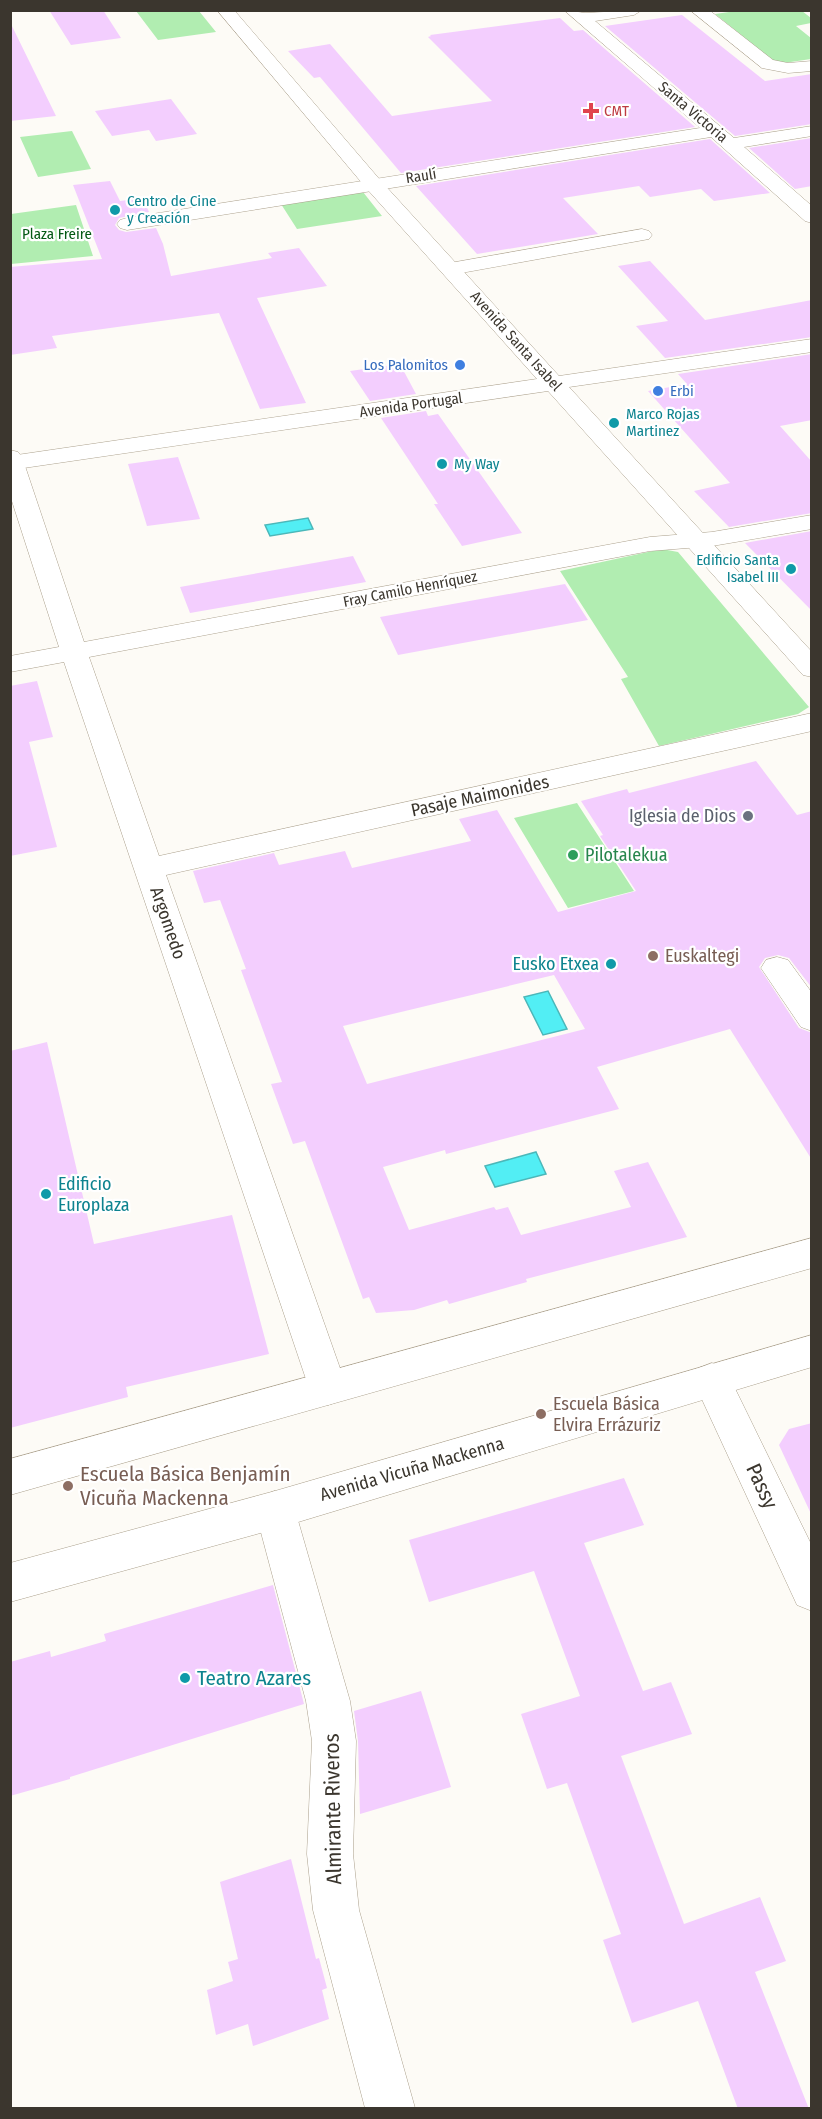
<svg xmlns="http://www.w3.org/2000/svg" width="822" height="2119" font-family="'Fira Sans Condensed',sans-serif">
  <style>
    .green { fill: #b1edb1 }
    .water { fill: #52eef4; stroke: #4bb7b9; stroke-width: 1.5 }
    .building { fill: #f3cefe; fill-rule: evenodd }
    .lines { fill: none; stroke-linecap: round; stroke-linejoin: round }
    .minor-casing { stroke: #aba08c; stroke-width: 1 }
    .major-casing { stroke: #aba08c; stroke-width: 1 }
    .minor { fill: #fff; fill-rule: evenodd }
    .major { fill: #fff; fill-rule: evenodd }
    .health-dot { fill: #e0444e; stroke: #fff; stroke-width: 2 }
    .culture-dot { fill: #0f9aa8; stroke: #fff; stroke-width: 2 }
    .shop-dot { fill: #3f7fe0; stroke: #fff; stroke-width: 2 }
    .worship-dot { fill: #6b7280; stroke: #fff; stroke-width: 2 }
    .leisure-dot { fill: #2e9e5b; stroke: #fff; stroke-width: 2 }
    .education-dot { fill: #8d6e63; stroke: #fff; stroke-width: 2 }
    .labels { text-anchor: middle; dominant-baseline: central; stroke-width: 4.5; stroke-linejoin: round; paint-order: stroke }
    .far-health-label { font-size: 15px; fill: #be3a42; stroke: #fff; text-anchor: start }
    .far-street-label { font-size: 15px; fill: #3b362e; stroke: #fff }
    .far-culture-label { font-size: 15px; fill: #0d838f; stroke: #fff; text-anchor: start }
    .far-park-label { font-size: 15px; fill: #045914; stroke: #fff }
    .far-shop-label { font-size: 15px; fill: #366cbe; stroke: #fff; text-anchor: end }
    .street-label { font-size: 18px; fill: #3b362e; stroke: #fff }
    .worship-label { font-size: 18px; fill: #5b616d; stroke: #fff; text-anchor: end }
    .leisure-label { font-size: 18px; fill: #27864d; stroke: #fff; text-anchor: start }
    .education-label { font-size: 18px; fill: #785e54; stroke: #fff; text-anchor: start }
    .culture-label { font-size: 18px; fill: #0d838f; stroke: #fff; text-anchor: end }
    .near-education-label { font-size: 21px; fill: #785e54; stroke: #fff; text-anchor: start }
    .near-street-label { font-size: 21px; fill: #3b362e; stroke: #fff }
    .near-culture-label { font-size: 21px; fill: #0d838f; stroke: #fff; text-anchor: start }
  </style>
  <rect width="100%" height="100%" fill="#fdfbf6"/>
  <path class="green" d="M743,10l59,1 9,7v5l-15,3 15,12v21l-34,5 -62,-50z
    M136,11h63l17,21 -58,8z
    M72,131l19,38 -53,8 -18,-40z
    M363,192l19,24 -85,13 -16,-25z
    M76,205l17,51 -82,8v-50z
    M662,549l16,3 131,155 -11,7 -139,32 -38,-67 7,-2 -68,-106z
    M577,803l57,88 -66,17 -54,-90z"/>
  <path class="water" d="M308,518l5,11 -43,7 -5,-11z
    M548,991l19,38 -24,6 -19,-38z
    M536,1152l10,22 -51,13 -10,-21z"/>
  <path class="building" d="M49,10h54l18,28 -50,7z
    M682,15l83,66 47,-7v50l-77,12 -130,-110z
    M560,18l14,13 9,-1 112,97 -294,46 -81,-96 -6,1 -26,-27 42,-7 62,72 100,-15 -64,-64 3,-1 -1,-1z
    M10,22l46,94 -46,5z
    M171,99l26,35 -41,7 -7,-11 -37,6 -17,-25z
    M812,138v48l-17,3 -46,-41z
    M710,139l60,54 -56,8 -13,-12 -51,8 -11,-11 -76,12 35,36 -121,20 -61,-68z
    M110,181l10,20 23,-3 6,14 -30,6 -4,7 4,5 7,2 30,-4 7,16 8,32 101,-18 -4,-5 31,-5 28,38 -70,12 49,105 -46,6 -41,-96 -167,23 5,12 -47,7v-88l92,-8 -29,-74z
    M650,261l55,59 107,-20v37l-147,21 -29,-32 32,-5 -50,-55z
    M812,354v66l-32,6 32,36v51l-83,14 -35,-36 36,-8 -82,-92 39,-7 -9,-10z
    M400,364l16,30 -46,7 -20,-30z
    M426,411l2,5 10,-2 84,119 -60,13 -28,-42h4l-57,-86z
    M178,457l22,62 -53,7 -19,-62z
    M812,531v80l-67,-68z
    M353,556l13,26 -176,31 -10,-26z
    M565,584l23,36 -190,35 -18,-38z
    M37,681l16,56 -24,5 28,105 -47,9v-170z
    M756,761l41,54 15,-4v177l-23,-30 -11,-3 -13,3 -6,9 40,61 13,5v127l-82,-131 -133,38 22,42 -173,45 -1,-4 -62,17 26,63 85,-23 2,3 12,-3 13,28 110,-28 -17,-36 34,-9 39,75 -161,42 1,3 -78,22 -2,-4 -33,10 -38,3 -7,-16 -6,2 -58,-158 -12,3 -22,-60 11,-2 -41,-112 5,-1 -26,-69 -16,3 -11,-32 81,-18 5,12 66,-14 7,17 119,-27 -12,-22 38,-9 61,102 78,-21 -36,-55 3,-1 -22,-34 46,-12 2,4zM554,975l31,54 -218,55 -24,-58z
    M47,1042l47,202 138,-29 37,139 -143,33 2,10 -118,31v-377z
    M812,1423v93l-33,-71 10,-16z
    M624,1478l20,47 -60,18 59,148 28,-9 21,52 -71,22 63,168 76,-27 26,64 -31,11 54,137h-71l-40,-108 -66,22 -29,-83 18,-6 -54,-151 -20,6 -26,-75 59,-18 -46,-125 -105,31 -20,-62z
    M273,1585l31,119 -234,73v2l-60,17v-134l40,-11 1,6 55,-16 -2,-7z
    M421,1691l30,96 -91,27 -2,-73 -4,-30z
    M291,1859l25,100 3,-1 8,30 -5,2 7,29 -76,27 -5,-22 -32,11 -9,-45 26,-9 -5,-19 10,-3 -18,-77z"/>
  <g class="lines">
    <g class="minor-casing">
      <path id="minor" d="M564,10l21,3 57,-3 -8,5 -39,6 139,117 78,-12v10l-68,11 68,59v17l-7,-2 -94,-84 -584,93 -7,-2 -3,-4 3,-4 7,-2 573,-90z
        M690,10h19l64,50 15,3 24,-2v10l-24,2 -26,-5z
        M642,229l7,2 3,4 -3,4 -199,36 -7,-2 -3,-4 3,-4 7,-2z
        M10,450l8,2 4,5 62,185 566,-105 62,-5 100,-17v14l-100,17 -62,5 -561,106 70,199 653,-143v18l-646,144 181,513 -5,12 -14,5 -14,-5 -5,-12 -245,-726 -54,10v-16l49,-9 -49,-152z
        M777,957l11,3 24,33v38l-11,-4 -40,-59 5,-8z
        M712,1363l13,5 87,178v65l-15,-6 -104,-225 6,-12z
        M275,1491l14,6 6,13 55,191 6,40 -3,113 6,56 56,198h-50l-52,-198 -6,-56 5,-113 -6,-40 -51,-191 6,-13z"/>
    </g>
    <g class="major-casing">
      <path id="major" d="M217,10h17l147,171 178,195 253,-37v13l-243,35 243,265v25l-9,-2 -255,-284 -538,79v-14l527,-77 -170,-190z
        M812,1238v30l-802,227v-36z
        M812,1335v32l-537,162 -265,73v-39l265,-72z"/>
    </g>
    <use href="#minor" class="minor"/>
    <use href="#major" class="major"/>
  </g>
  <path class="health-dot" d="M588 102h6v6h6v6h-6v6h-6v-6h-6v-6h6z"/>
  <g class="culture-dot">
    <circle cx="115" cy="210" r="6"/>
    <circle cx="614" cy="423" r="6"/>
    <circle cx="442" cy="464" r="6"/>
    <circle cx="791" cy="569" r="6"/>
    <circle cx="611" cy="964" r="6"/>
    <circle cx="46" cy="1194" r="6"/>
    <circle cx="185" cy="1678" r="6"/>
  </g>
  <g class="shop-dot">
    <circle cx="460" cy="365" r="6"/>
    <circle cx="658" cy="391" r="6"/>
  </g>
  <circle class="worship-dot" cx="748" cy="816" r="6"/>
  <circle class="leisure-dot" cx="573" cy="855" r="6"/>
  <g class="education-dot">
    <circle cx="653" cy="956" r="6"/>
    <circle cx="541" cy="1414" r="6"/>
    <circle cx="68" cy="1486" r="6"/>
  </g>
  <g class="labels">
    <g class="far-health-label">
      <text x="604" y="111">CMT</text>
    </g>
    <g class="far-street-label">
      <text transform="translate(693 112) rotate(40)">Santa Victoria</text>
      <text transform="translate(421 176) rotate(-9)">Raulí</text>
      <text transform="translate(516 341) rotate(48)">Avenida Santa Isabel</text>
      <text transform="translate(411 405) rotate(-8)">Avenida Portugal</text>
      <text transform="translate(410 589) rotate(-11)">Fray Camilo Henríquez</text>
    </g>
    <g class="far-culture-label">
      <text x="127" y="201">Centro de Cine<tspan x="127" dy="17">y Creación</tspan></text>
      <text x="626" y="414">Marco Rojas<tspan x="626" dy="17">Martinez</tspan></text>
      <text x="454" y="464">My Way</text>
      <text x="779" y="560" text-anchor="end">Edificio Santa<tspan x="779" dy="17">Isabel III</tspan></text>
    </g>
    <g class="far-park-label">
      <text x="57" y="234">Plaza Freire</text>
    </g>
    <g class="far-shop-label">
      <text x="448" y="365">Los Palomitos</text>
      <text x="670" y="391" text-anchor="start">Erbi</text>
    </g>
    <g class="street-label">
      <text transform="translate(480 796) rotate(-12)">Pasaje Maimonides</text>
      <text transform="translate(168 923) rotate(71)">Argomedo</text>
      <text transform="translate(412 1469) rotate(-16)">Avenida Vicuña Mackenna</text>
    </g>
    <g class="worship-label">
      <text x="736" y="816">Iglesia de Dios</text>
    </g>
    <g class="leisure-label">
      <text x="585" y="855">Pilotalekua</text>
    </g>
    <g class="education-label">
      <text x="665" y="956">Euskaltegi</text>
      <text x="553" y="1404">Escuela Básica<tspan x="553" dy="21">Elvira Errázuriz</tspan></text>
    </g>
    <g class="culture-label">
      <text x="599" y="964">Eusko Etxea</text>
      <text x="58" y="1184" text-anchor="start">Edificio<tspan x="58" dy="21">Europlaza</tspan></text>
    </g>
    <g class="near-education-label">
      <text x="80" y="1474">Escuela Básica Benjamín<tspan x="80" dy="24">Vicuña Mackenna</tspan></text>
    </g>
    <g class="near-street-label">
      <text transform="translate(762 1486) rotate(65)">Passy</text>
      <text transform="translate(333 1809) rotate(-91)">Almirante Riveros</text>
    </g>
    <g class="near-culture-label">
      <text x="197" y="1678">Teatro Azares</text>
    </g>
  </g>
  <rect width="822" height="2119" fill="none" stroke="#3b362e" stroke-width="24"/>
</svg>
